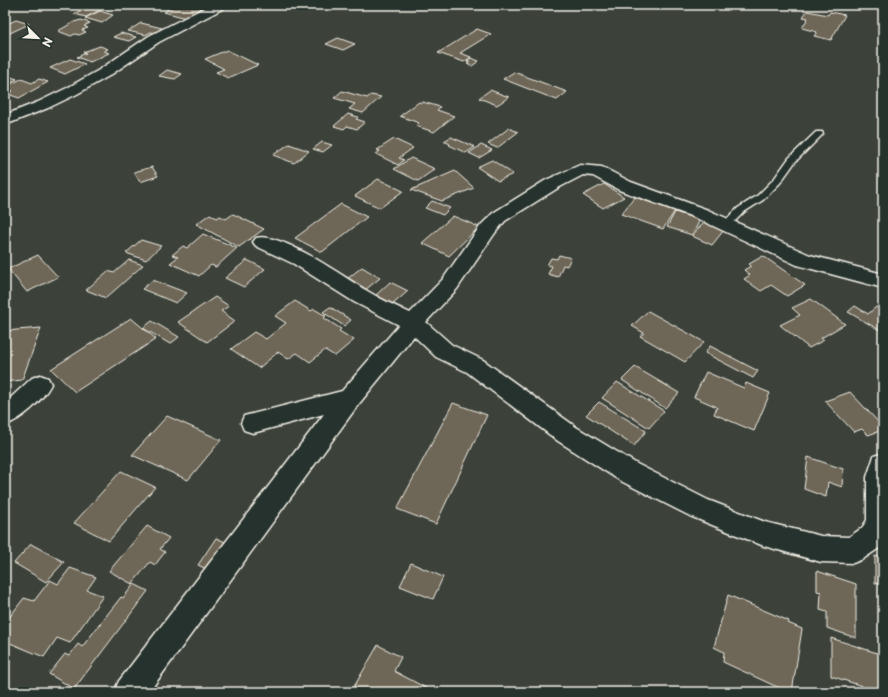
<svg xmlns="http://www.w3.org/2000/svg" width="888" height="697" font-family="'Playpen Sans',sans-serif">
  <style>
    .building { fill: #6e6657; stroke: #f4f1e8 }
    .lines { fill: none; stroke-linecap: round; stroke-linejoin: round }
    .lane-casing { stroke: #f4f1e8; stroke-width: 3 }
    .street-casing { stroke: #f4f1e8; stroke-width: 3 }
    .lane { fill: #26332d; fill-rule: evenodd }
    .street { fill: #26332d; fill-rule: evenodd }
  </style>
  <rect width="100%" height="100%" fill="#3c423a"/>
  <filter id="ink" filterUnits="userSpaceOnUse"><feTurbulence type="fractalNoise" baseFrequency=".025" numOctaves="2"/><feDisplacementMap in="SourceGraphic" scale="8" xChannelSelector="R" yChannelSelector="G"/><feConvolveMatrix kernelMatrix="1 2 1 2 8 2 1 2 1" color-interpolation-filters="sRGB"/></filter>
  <g filter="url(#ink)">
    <path class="building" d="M91,5l15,2 -20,10 -12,-3z
      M177,5h16l11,3 -18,10 -22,-6z
      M100,11l13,4 -11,8 -17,-5z
      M807,11l21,4 2,-3 15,3 -14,25 -17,-4 3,-4 -15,-4 6,-10 -5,-1z
      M16,20l13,4 -19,9 -5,-1v-7z
      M81,20l9,3 -6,3 4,2 -6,2 4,2 -7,3 -4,-1 -4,2 -13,-5 16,-9z
      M141,23l21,5 -7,5 -4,-1 -6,3 -17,-4z
      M477,29l14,5 -31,19 11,4 -7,5 -26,-9z
      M121,33l15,4 -7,4 -16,-4z
      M338,38l17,6 -12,6 -17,-6z
      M100,46l8,3 -4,2 5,2 -19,9 -13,-5 9,-4 -3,-1z
      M227,50l31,15 -30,13 -12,-6 8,-3 -19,-10z
      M471,58l8,3 -7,5 -5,-2 3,-2 -3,-1z
      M70,59l15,5 -20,10 -15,-6z
      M167,70l15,4 -7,5 -16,-3z
      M514,72l53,20 -10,8 -54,-21z
      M5,75l12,4 -12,7z
      M21,79l11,4 7,-4 9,3 -29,16 -11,-4 5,-3 -8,-4z
      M490,90l19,7 -12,8 -18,-7z
      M342,91l25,7 4,-3 10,2 -18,16 -14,-4 6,-5 -21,-6z
      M419,102l2,1 2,-1 17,5 -3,3 17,6 -20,16 -18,-6 3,-3 -19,-7z
      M348,114l10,3 -2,2 9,3 -8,7 -10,-3 -3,3 -10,-3z
      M509,128l9,4 -21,16 -9,-4z
      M451,137l24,10 -9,6 -17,-8 1,-1 -6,-3z
      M394,139l19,9 -14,10 5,2 -6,5 -22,-11 4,-3 -3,-1z
      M322,142l10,3 -9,7 -10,-3z
      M289,144l20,7 -15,12 -21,-8z
      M481,145l11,5 -13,8 -10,-5z
      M411,158l24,11 -17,12 -24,-12z
      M492,160l21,14 -15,7 -21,-14z
      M152,167l6,9 -18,6 -6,-10z
      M455,171l19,17 -32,13 -31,-11z
      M378,179l25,12 -23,17 -25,-12z
      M604,184l20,13 -21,11 -20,-13z
      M635,197l40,14 -12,18 -42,-15z
      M432,201l18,7 -7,7 -18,-7z
      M341,204l26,13 -45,35 -27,-14z
      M675,212l25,8 -8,15 -25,-8z
      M210,214l7,4 3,-2 6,3 7,-5 31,15 -25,18 -43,-23z
      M453,216l26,11 -30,29 -27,-13z
      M704,222l20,8 -12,15 -20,-9z
      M203,234l34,14 -21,19 -5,-2 -12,11 -29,-13 8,-6 -6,-2 11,-9 4,2z
      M141,240l20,6 -15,14 -20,-7z
      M38,255l20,22 -31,15 -19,-23z
      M559,255l12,3 -4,8 -4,-1 -5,12 -10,-3 4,-8 -5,-1 4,-7 6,1z
      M763,256l42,29 -18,11 -16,-11 -10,6 -17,-12 6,-4 -6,-5 7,-4 -2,-2z
      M129,260l14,5 -37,33 -20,-8 22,-19 6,2z
      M247,260l18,9 -21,18 -19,-9z
      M362,267l18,11 -15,12 -18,-11z
      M153,280l34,13 -11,10 -34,-14z
      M390,282l18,9 -16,14 -17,-9z
      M215,297l14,9 -8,5 14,10 -28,21 -29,-20z
      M811,299l34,25 -24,14 3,2 -15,8 -29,-23 20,-10 -8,-7z
      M295,301l16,10 3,-2 12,7 -2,2 17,11 -2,2 15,9 -19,16 -10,-6 -15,12 -13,-9 -9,6 -10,-7 -19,16 -28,-19 23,-17 12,7 20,-16 -11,-7z
      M855,306l13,8 8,-7 7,4v21l-35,-20z
      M330,307l21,13 -7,6 -21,-14z
      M648,311l56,31 -19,20 -45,-26 4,-3 -12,-7z
      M131,318l25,21 -81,53 -24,-23z
      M152,321l27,16 -9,7 -27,-16z
      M41,328l-19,52 -17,2v-51z
      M710,346l48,25 -5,7 -48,-25z
      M635,367l44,26 -14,15 -43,-28z
      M706,372l38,16 2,-5 24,10 -16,38 -40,-17 3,-7 -23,-10z
      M617,382l47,29 -15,17 -47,-30z
      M850,392l33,35v3l-15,5 -6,-6 -8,3 -29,-31z
      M599,402l47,29 -12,15 -48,-31z
      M453,403l34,12 -51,109 -39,-15z
      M167,416l54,24 -33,40 -56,-25z
      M808,457l35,12 -1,18 -14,-5 -2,15 -22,-8z
      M121,471l34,16 -46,54 -35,-18z
      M147,526l22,12 -9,11 5,3 -10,13 -5,-3 -18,22 -23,-13z
      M216,538l19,8 -18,28 -19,-9z
      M31,544l33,18 -18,20 -32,-19z
      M875,556l8,2v27l-8,-2z
      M411,563l32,14 -10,22 -33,-13z
      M70,568l26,9 -9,13 16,6 -33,47 -13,-5 -13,19 -39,-16v-18l19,-25 10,3 16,-21 8,4z
      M817,571l39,13v54l-29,-10v-16l-7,-2 1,-18 -4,-1z
      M134,584l14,7 -74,98 -25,-15 16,-20 4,2 9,-12 4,3 39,-50 2,1z
      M728,595l61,26 -1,2 14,6 -10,63h-4l-65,-30 1,-10 -10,-5z
      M831,638l52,17v37h-20l-1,-6 -31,-10z
      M378,645l23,12 -7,14 32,17 -2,4h-73z"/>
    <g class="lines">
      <g class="lane-casing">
        <path id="lane" d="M816,132h6l1,2 -28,28 -15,21 -17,17 -19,12 -15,15h-6l-2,-2 17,-17 19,-12 17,-17 15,-21z"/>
      </g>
      <g class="street-casing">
        <path id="street" d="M210,5h16l-2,3 -65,34 -50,34 -32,18 -29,14 -43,17v-10l33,-13 29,-14 32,-18 50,-34z
          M580,165l22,2 29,15 77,28 102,45 73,19v14l-86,-23 -101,-47 -77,-28 -26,-14 -10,-1 -25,13 -53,33 -10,12 -38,56 -31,33 26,23 31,15 93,67 61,37 71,36 57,22 56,14 28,1 13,-9 5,-8v-43l7,-21 9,-3v90l-1,3 -19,13 -10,4 -32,-1 -57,-16 -74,-30 -71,-36 -61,-39 -91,-69 -31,-15 -22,-21 -56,69 -209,287h-35l5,-11 205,-267 -71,19 -9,-3 -3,-7 3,-7 98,-25 57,-66 -45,-23 -60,-38 -38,-18 -3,-4 3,-4c25,-7 90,41 113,54 13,8 27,14 41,21l33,-34 38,-54 12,-12 53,-33z
          M40,375l8,3 3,6c-9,17 -28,35 -46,41v-22l27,-25z"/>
      </g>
      <use href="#lane" class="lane"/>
      <use href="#street" class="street"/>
    </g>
  </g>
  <rect width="888" height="697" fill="none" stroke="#26332d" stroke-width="20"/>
  <rect x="10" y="10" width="868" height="677" fill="none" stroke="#f4f1e8" stroke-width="1.5" filter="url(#ink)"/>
  <g transform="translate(38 38) rotate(114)" stroke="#26332d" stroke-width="3" paint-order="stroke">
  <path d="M0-3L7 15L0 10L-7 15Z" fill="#f4f1e8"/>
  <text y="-6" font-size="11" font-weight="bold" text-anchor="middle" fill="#f4f1e8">N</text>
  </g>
</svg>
